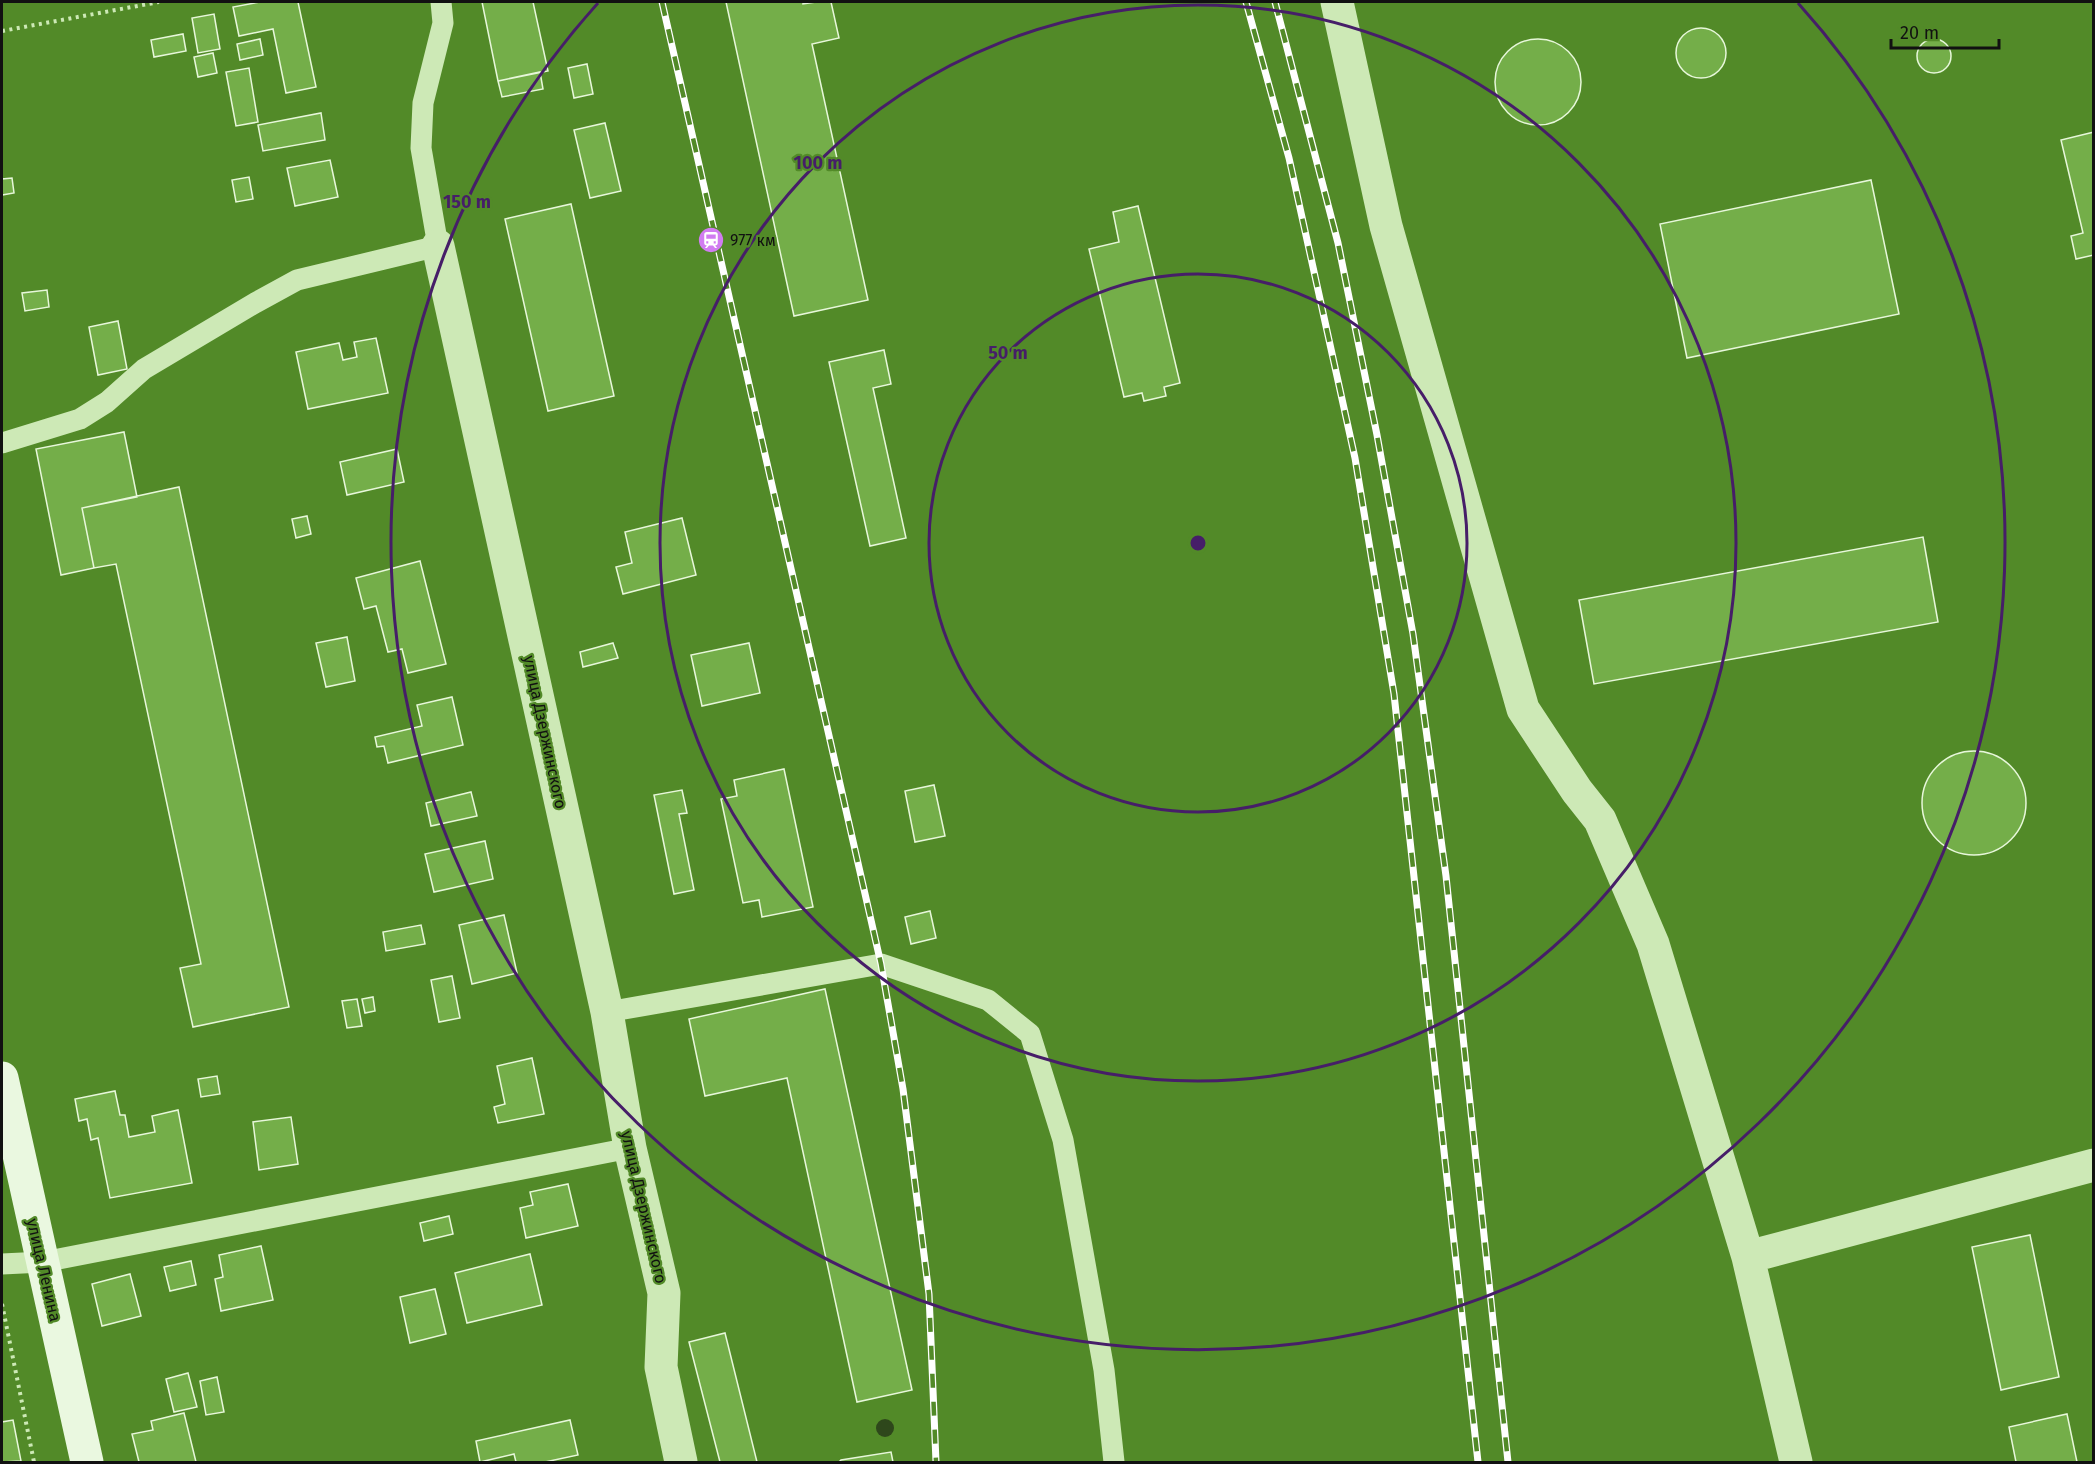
<svg xmlns="http://www.w3.org/2000/svg" width="2095" height="1464" font-family="'Fira Sans',sans-serif">
  <style>
    .building { fill: #74ae49; stroke: #e7f7da; stroke-width: 1.5 }
    .lines { fill: none; stroke-linecap: round; stroke-linejoin: round }
    .path { stroke: #cde9b6; stroke-width: 4; stroke-dasharray: 3 4.5; stroke-linecap: butt }
    .lane { stroke: #cde9b6; stroke-width: 21 }
    .street { stroke: #cde9b6; stroke-width: 33 }
    .secondary { stroke: #eaf8e0; stroke-width: 33 }
    .rail-casing { stroke: #fff; stroke-width: 7 }
    .rail { stroke: #528a28; stroke-width: 4.5; stroke-dasharray: 14; stroke-linecap: butt }
    .tree { fill: #2e471b }
    .ring { fill: none; stroke: #461e68; stroke-width: 3 }
    .labels { text-anchor: middle; dominant-baseline: central; stroke-width: 4.5; stroke-linejoin: round; paint-order: stroke }
    .poi-label { font-size: 16px; fill: #111; stroke: #528a28; text-anchor: start }
    .street-label { font-size: 16px; fill: #111; stroke: #528a28 }
    .centre { fill: #461e68; stroke: #528a28; stroke-width: 3 }
    .ring-label { font-size: 18px; text-anchor: middle; font-weight: bold; fill: #461e68; stroke: #528a28; stroke-width: 4.5; stroke-linejoin: round; paint-order: stroke }
  </style>
  <rect width="100%" height="100%" fill="#528a28"/>
  <path class="building" d="M260,2h38l18,85 -30,6 -13,-64 -34,7 -6,-29z
    M482,2h51l15,69 -50,10z
    M726,2h77v2l13,-2h15l8,36 -27,6 56,256 -74,16z
    M214,14l6,35 -22,4 -6,-35z
    M1676 53a25 25 0 1 1 50 0a25 25 0 1 1-50 0Z
    M183,34l3,17 -32,6 -3,-17z
    M1917 56a17 17 0 1 1 34 0a17 17 0 1 1-34 0Z
    M260,39l3,16 -23,5 -3,-16z
    M1495 82a43 43 0 1 1 86 0a43 43 0 1 1-86 0Z
    M213,53l4,20 -19,4 -4,-20z
    M587,64l6,30 -19,4 -6,-30z
    M249,68l9,54 -22,4 -10,-54z
    M540,72l3,17 -41,8 -4,-16z
    M321,113l4,27 -62,11 -5,-26z
    M605,123l16,68 -31,7 -16,-68z
    M2094,132v123l-18,4 -5,-23 12,-3 -22,-93z
    M330,160l8,37 -43,9 -8,-38z
    M249,177l4,22 -17,3 -4,-22z
    M12,178l2,15 -12,2v-16z
    M1871,180l28,134 -212,44 -27,-134z
    M571,204l43,192 -66,15 -43,-192z
    M1138,206l42,177 -16,4 2,9 -22,5 -2,-8 -18,4 -35,-148 30,-7 -6,-30z
    M47,290l2,17 -24,4 -3,-18z
    M118,321l9,48 -29,6 -9,-48z
    M376,338l12,55 -80,16 -12,-57 43,-9 4,17 14,-3 -3,-15z
    M884,350l7,34 -18,4 33,150 -36,8 -41,-184z
    M124,432l13,65 -55,11 12,60 -33,7 -25,-126z
    M397,449l7,33 -57,13 -7,-33z
    M179,487l110,520 -96,20 -13,-59 21,-4 -85,-400 -22,4 -12,-60z
    M307,516l4,18 -15,4 -4,-19z
    M682,518l14,57 -73,19 -7,-27 16,-4 -7,-31z
    M1923,537l15,85 -344,62 -15,-84z
    M420,561l26,103 -38,9 -6,-24 -14,3 -12,-46 -12,3 -8,-31z
    M347,637l8,44 -29,6 -10,-44z
    M613,643l5,15 -35,9 -3,-15z
    M749,643l11,50 -58,13 -11,-51z
    M452,697l11,48 -75,18 -4,-17 -7,1 -2,-10 47,-11 -5,-21z
    M1922 803a52 52 0 1 1 104 0a52 52 0 1 1-104 0Z
    M784,769l29,138 -51,10 -3,-17 -16,3 -22,-104 16,-3 -3,-16z
    M934,785l11,51 -30,6 -10,-51z
    M682,790l5,23 -8,1 15,76 -20,4 -20,-99z
    M471,792l6,24 -46,10 -5,-23z
    M485,841l8,38 -59,13 -9,-38z
    M930,911l6,27 -25,6 -6,-27z
    M504,915l13,58 -45,11 -13,-59z
    M421,925l4,19 -39,7 -3,-19z
    M452,976l8,42 -21,4 -8,-42z
    M825,989l87,401 -55,12 -70,-324 -82,18 -16,-77z
    M373,997l2,14 -10,2 -3,-14z
    M357,999l5,27 -15,2 -5,-27z
    M532,1058l12,56 -46,9 -4,-16 11,-3 -8,-38z
    M217,1076l3,18 -19,3 -3,-18z
    M115,1091l5,24h5l4,22 26,-5 -3,-16 26,-6 14,73 -82,15 -12,-60 -7,2 -4,-21 -8,2 -4,-22z
    M291,1117l7,47 -39,6 -6,-48z
    M568,1184l10,42 -52,12 -6,-30 13,-3 -3,-13z
    M449,1216l4,18 -29,7 -4,-18z
    M2030,1235l29,142 -58,13 -29,-143z
    M261,1246l12,54 -52,11 -6,-32 8,-2 -4,-22z
    M530,1254l12,51 -75,18 -12,-50z
    M191,1261l5,24 -26,6 -6,-24z
    M130,1274l11,42 -39,10 -10,-42z
    M435,1289l11,45 -36,9 -10,-46z
    M725,1333l32,129h-37l-31,-120z
    M188,1373l9,34 -23,5 -8,-33z
    M217,1377l7,35 -18,3 -6,-34z
    M184,1413l12,49h-57l-7,-28 21,-4 -2,-9z
    M2067,1414l10,48h-61l-7,-35z
    M13,1420l8,41 -19,1v-40z
    M570,1420l8,35 -33,7h-29l-2,-8 -34,8 -4,-21z
    M891,1452l2,10h-54l2,-2z"/>
  <g class="lines">
    <path class="path" d="M2,31l157,-29
      M2,1304l32,158"/>
    <path class="lane" d="M2,443l78,-24 27,-17 37,-33 111,-66 42,-23 141,-34 -17,-98 2,-45 20,-80 -2,-21
      M607,1012l274,-48 107,36 42,34 33,106 41,230 10,92
      M2,1264l41,-2 587,-114"/>
    <path class="street" d="M1337,2l49,224 137,483 54,82 23,29 53,124 95,313
      M438,246l169,766 23,136 34,145 -3,74 20,95
      M1796,1462l-48,-205 346,-92"/>
    <path class="secondary" d="M2,1078l85,384"/>
    <g class="rail-casing">
      <path id="rail" d="M662,2l219,962 22,125 26,205 7,168
        M1246,2l43,156 66,300 39,236 84,768
        M1275,2l63,241 39,192 36,199 33,242 62,586"/>
    </g>
    <use href="#rail" class="rail"/>
  </g>
  <circle class="tree" cx="885" cy="1428" r="9"/>
  <g class="ring">
    <circle cx="1198" cy="543" r="269"/>
    <circle cx="1198" cy="543" r="538"/>
    <path d="M1798 3A807 807 0 1 1 598 3"/>
  </g>
  <defs>
    <g id="station-disc" transform="scale(1.35)"><circle r="9.5" fill="#d17cf1" stroke="#528a28"/><path d="M-3-6H3Q5-6 5-4V2Q5 4 3 4L4.5 6H3L1.5 4h-3L-3 6H-4.5L-3 4Q-5 4-5 2V-4Q-5-6-3-6ZM-3.5-4v3h7v-3ZM-3.5 1v1.5H-2V1ZM2 1v1.5H3.5V1Z" fill="#fff"/></g>
  </defs>
  <g fill-rule="evenodd">
    <use href="#station-disc" x="711" y="240"/>
  </g>
  <g class="labels">
    <g class="poi-label">
      <text x="730" y="240">977 км</text>
    </g>
    <g class="street-label">
      <text transform="translate(545 732) rotate(78)">улица Дзержинского</text>
      <text transform="translate(644 1207) rotate(77)">улица Дзержинского</text>
      <text transform="translate(44 1270) rotate(77)">улица Ленина</text>
    </g>
  </g>
  <circle cx="1198" cy="543" r="9" class="centre"/>
  <g class="ring-label">
    <text x="818" y="169">100 m</text>
    <text x="467" y="208">150 m</text>
    <text x="1008" y="359">50 m</text>
  </g>
  <rect width="2095" height="1464" fill="none" stroke="#111111" stroke-width="6"/>
  <path d="M1891 39v9h108v-9" fill="none" stroke="#111111" stroke-width="3"/>
  <text x="1900" y="39" font-size="18" fill="#111111" stroke="#528a28" stroke-width="4.5" paint-order="stroke">20 m</text>
</svg>
